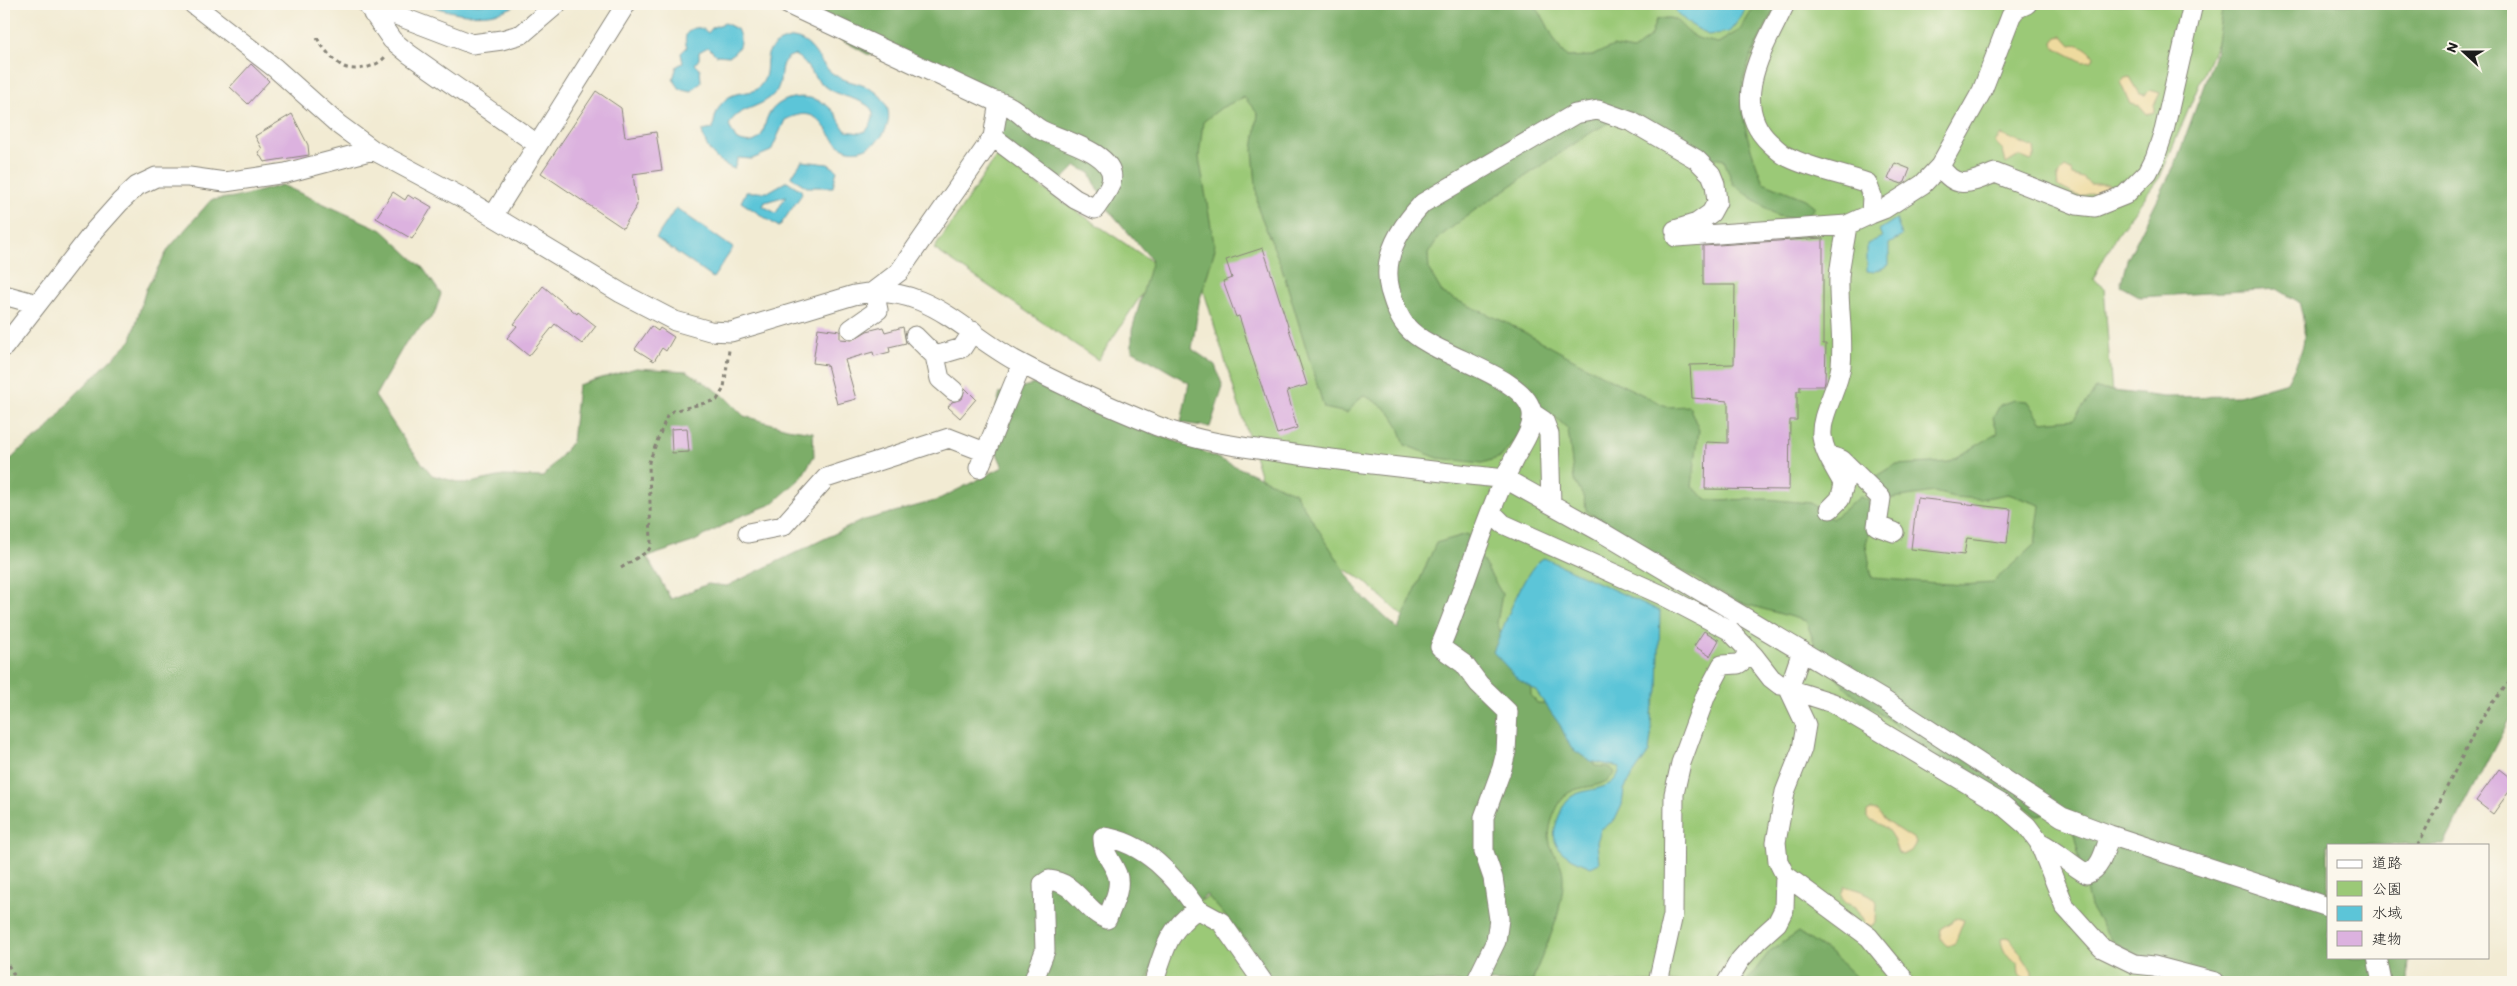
<svg xmlns="http://www.w3.org/2000/svg" width="2517" height="986" font-family="Itim,'Klee One',sans-serif">
  <style>
    .green { fill: #9bc977; stroke: #5c724a }
    .forest { fill: #7cad68; stroke: #4c6442 }
    .sand { fill: #eeda9e; stroke: #857b5d }
    .water { fill: #5cc5d8; stroke: #3c707a; fill-rule: evenodd }
    .building { fill: #dcb2df }
    .lines { fill: none; stroke-linecap: round; stroke-linejoin: round }
    .minor-casing { stroke: #878478; stroke-width: 21 }
    .path { stroke: #878478; stroke-width: 3; stroke-dasharray: 4 4; stroke-linecap: butt }
    .minor { stroke: #fff; stroke-width: 19 }
  </style>
  <rect width="100%" height="100%" fill="#fbf7ec"/>
  <filter id="ink" filterUnits="userSpaceOnUse"><feTurbulence type="fractalNoise" baseFrequency=".02" numOctaves="2"/><feDisplacementMap in="SourceGraphic" scale="10" xChannelSelector="R" yChannelSelector="G"/><feConvolveMatrix kernelMatrix="1 2 1 2 8 2 1 2 1" color-interpolation-filters="sRGB"/></filter>
  <filter id="wash" filterUnits="userSpaceOnUse"><feTurbulence type="fractalNoise" baseFrequency=".0096" numOctaves="4" result="noise"/><feDisplacementMap in="SourceGraphic" scale="20" xChannelSelector="R" yChannelSelector="G"/><feGaussianBlur stdDeviation="1.12" result="paint"/><feColorMatrix in="noise" values="0 0 0 0 0 0 0 0 0 0 0 0 0 0 0 0 0 1.4 0 .05"/><feComposite in="paint" operator="in"/></filter>
  <g filter="url(#wash)">
    <rect width="100%" height="100%" fill="#f2ebd3"/>
    <path class="green" d="M1067,4h1166l-73,173 -44,59 -23,43 11,8 8,108 128,587h-1134l86,-77 145,-74 73,-208 -47,-43 -86,-50 -143,-467z
      M996,157l164,110 -62,93 -164,-111z"/>
    <path class="forest" d="M813,4h720c17,18 16,34 34,53l25,-1 21,-10 20,4 17,-13 6,-17c24,-7 21,6 38,16 6,4 17,5 24,7l22,-13 16,-26h21c-9,20 -27,49 -32,70 -9,35 5,75 18,108l42,17 10,8 -12,13 -26,-4 -44,-32 -9,-24 -21,-4 -16,-17 -21,-8 -36,-20 -38,21 -117,78 -37,28 -10,16 1,16 14,24 64,29 101,55 60,29 21,-1 10,24 -7,57 16,13 58,-1 44,4 22,16 28,-22 8,3 6,15 -8,29 6,34 91,7 29,-2 43,-39 5,-39 -32,-11 -28,5 -26,-2 -20,-5 -47,7 -16,-19 24,-15 54,-3 49,-29 -5,-15 7,-13 14,-5 14,1 14,21 32,-3 22,-30 69,8 73,-1 49,-14c17,-33 22,-42 12,-80l-22,-13 -137,8 -20,-11 7,-26 49,-98 22,-60 17,-48 8,-50h290v708l-69,133h-116v112h81l-1,25h-180l-20,-7 -48,-8 -48,-26 -22,-34 -21,-96 -32,4 -26,-18 -31,-5 -61,-45 -31,-28 -29,-20 -20,-18 -22,-31 -11,-29 -61,-17 -25,-12 -59,-34 -49,-33 -25,-13 -4,-16 -9,-16 -6,-51 -14,-13 -9,-1 -25,17 -19,25 -19,6 -44,-5 -33,-13c-9,-29 -14,-36 -42,-50l-16,18 -23,-5 -42,-140 -24,-59 -5,-59 5,-36 -14,-17 -23,11 -18,14 -4,35 16,92 -16,54 -7,46 23,16 8,22 -13,40 -29,-4 8,-40 -57,-33v-20l20,-70 -45,-52 -17,-35 -14,-7 -19,19 -28,-6 -8,-20 -28,-15 9,-53 -95,-32 -40,-5 -37,-21z
      M282,185l100,45 41,38 18,26 -7,21 -28,27 -31,54 34,51 23,28 33,9 38,-8 40,1 29,-35 6,-57 58,-17 51,3 36,24 21,21 43,12 26,4 1,24 -13,22 -29,26 -31,12 -48,26 -46,15 24,42 37,-15 19,2 134,-65 74,-20 68,-34 -14,-32 11,-42 34,-9 58,28 103,36 100,45 64,100 39,36 38,-86 31,-9 35,60 -5,29 12,30 21,22 1,20 6,8 25,1 33,62 14,1 6,5c-13,22 -42,8 -54,29 -8,12 -14,29 -11,43 2,9 10,16 12,25 2,8 1,21 -1,30 -4,29 -20,56 -29,83h-258l-32,-47 -35,-40 -34,22 -27,65h-1142v-516l16,-16 25,-18 30,-37 56,-55 15,-51 23,-41 42,-48 31,-4z
      M1798,932l35,23 28,27h-115l24,-31z"/>
    <path class="sand" d="M2063,36l8,9c8,-3 19,5 23,12l-2,4 -9,1 -29,-15 -1,-5 4,-5z
      M2130,77l10,17 5,1 5,-5 10,3 -6,12v7l-7,2 -7,-8 -10,-2 -10,-22 5,-4z
      M2001,135l33,13 1,8 -4,5 -12,-5 -13,8 -3,-14 -8,-8z
      M2065,168l6,3 1,4 11,3 7,6h18l3,4 -1,5 -6,3 -13,-3 -10,4c-8,-3 -16,-7 -23,-11 -2,-8 0,-13 7,-18z
      M1871,810l6,1 9,10 28,18 2,4 -5,8 -8,4 -5,-2c-4,-11 -6,-22 -17,-28 -5,-4 -10,-2 -14,-7v-6z
      M1845,886c8,3 30,7 32,17 0,1 -1,15 -1,20l-3,3 -8,-2 -10,-17 -11,-5 -3,-8z
      M1957,918l7,2 -9,23 -7,3c-6,-3 -9,-10 -8,-17z
      M2006,937l4,1 22,33v8l-10,-1 -3,-4 -1,-11c-10,-5 -16,-12 -17,-24z"/>
    <path class="water" d="M427,4h-1h92c-28,17 -63,11 -91,0z
      M1676,4h71l-5,12 -13,16 -21,3 -20,-12 -12,-11z
      M725,23l12,6c6,12 3,21 -8,27l-13,-1 -8,-8 -9,5v7l-4,5 5,5 1,13 -9,9 -12,-2 -7,-10 4,-13 6,-3 -2,-10 6,-6c-7,-16 10,-26 21,-14l5,-6z
      M793,38c21,3 24,23 39,35 5,4 13,7 20,9 11,3 23,7 30,16 16,20 1,47 -22,52 -38,7 -28,-54 -75,-30l-14,31 -19,8 -14,-1 -4,11c-18,-8 -28,-18 -32,-38l11,-2c2,-18 8,-33 28,-36 6,-1 13,-1 18,-6 18,-19 -8,-39 34,-49zM794,55c12,5 16,19 26,27 5,4 11,9 17,11 17,8 51,10 29,38l-6,2 -14,-2c-6,-7 -8,-16 -15,-22 -17,-17 -49,-16 -62,5 -6,9 -3,22 -14,27 -7,3 -13,1 -19,-2l-7,-13c6,-19 31,-16 46,-33 11,-14 -1,-32 19,-38z
      M802,161l26,3 9,6 -4,17h-26l-16,-10z
      M787,181l14,9 1,4 -23,33 -38,-25 5,-10h22zM786,196l-10,17 -13,-7 2,-4z
      M676,208l57,40 -20,30 -57,-40z
      M1896,219l6,17 -13,8v21l-15,7 -7,-1v-27l15,-7 -3,-7z
      M1544,558l116,53 -2,80 -7,22 1,16 -3,23 -21,30 -4,8 -2,15 -7,15 -14,9 -4,13 2,21 -8,4c-26,-11 -46,-18 -32,-51 3,-7 5,-14 12,-19 16,-11 46,-4 49,-30l-30,-6 -19,-13 -11,-23 -25,-35 -16,-10 -26,-28c10,-22 31,-86 51,-94z"/>
    <g id="blocks">
      <path class="building" d="M251,64l18,17 -21,23 -18,-17z
        M596,91l25,17 4,29 31,-5 6,38 -29,4 4,31 -14,23 -82,-55z
        M292,114l16,31 1,10 -45,7 -6,-10 4,-3 -7,-13z
        M1895,163l15,6 -5,13 -3,2 -14,-5z
        M393,192l12,8 3,-5 6,4 1,-2 17,10 -20,32 -36,-21z
        M1823,238v106h3l-1,37 -1,5h-24v5h-3v29h-7l-1,70 -84,-1 1,-47 22,1v-42l-36,-3 -2,-33 44,-1 1,-79h-32v-39z
        M1263,248l44,137 -20,6 10,37 -20,6 -38,-118 -3,1 -13,-36 9,-3 -6,-18z
        M543,286l34,28 1,-2 18,14 -14,18 -27,-20 -26,32 -22,-18 10,-12 -3,-2z
        M651,326l7,5 2,-3 14,9 -8,14 -4,-3 -8,13 -19,-12z
        M883,327l2,5 18,-5 3,16 -17,4 1,5 -16,4 -1,-4 -28,8 11,39 -19,5 -10,-39 -14,-2 5,-35 22,3v8l12,1 15,-9z
        M965,388l11,11 -16,19 -12,-11 4,-5 10,-3z
        M687,428l2,24 -17,1 -1,-24z
        M1917,498l94,11 -4,34 -40,-5 -3,17 -53,-6z
        M1704,631l15,9 -9,16 -16,-10z
        M2499,769l14,11v6l-20,28 -17,-13z"/>
    </g>
  </g>
  <g filter="url(#ink)">
    <use href="#blocks" fill-opacity="0" stroke="#878478" stroke-width="1"/>
    <g class="lines">
      <g class="minor-casing">
        <path id="minor" d="M193,4l82,64 64,57 34,25 90,48 158,95 54,28 35,10 21,1 123,-37c71,-14 106,35 162,66 45,24 94,46 141,65 41,16 85,21 129,27 70,10 140,17 210,25l15,4 92,51 282,168 177,116 48,18 218,72
          M367,4l25,36 17,14 128,90
          M787,4l205,96c26,6 29,18 49,30 17,9 78,23 70,52 -2,9 -11,19 -16,27l-20,-10 -82,-62 6,-35
          M1785,4c-20,42 -58,99 -15,139 5,4 11,11 18,14 24,12 53,17 79,26l5,13 -1,18 13,-5 39,-25 17,-18 42,-75 29,-75 5,-7 11,-5
          M373,14l23,1 76,29 30,-4 20,-6 35,-30
          M1940,166c16,25 30,17 55,7l82,32 18,2 30,-12 23,-23 7,-14 9,-27 29,-127
          M493,216l133,-212
          M1676,237l171,-12
          M4,295l33,9
          M851,329l27,-19 -4,-19 25,-19 94,-135
          M915,336l20,20 27,-8 11,-17
          M4,347l91,-117 25,-28 17,-16 19,-9h33l36,5 61,-9 87,-23
          M935,356l5,23 14,12
          M1532,413l12,8 5,13 2,70
          M1830,456l12,4 39,38 -4,28 17,6
          M979,468l43,-104
          M1830,509l10,-10 4,-14c-8,-16 -20,-31 -22,-49 -2,-21 16,-47 19,-70 3,-30 -3,-58 -2,-88 1,-17 6,-36 8,-53l24,-11
          M1491,512l12,12 159,71 67,35 25,26 17,22 9,7
          M748,533l35,-7 43,-48 123,-40 36,14
          M1789,689l44,14 167,100 27,23 12,16 26,65 37,41 33,16 19,2 61,16
          M2039,842c20,10 30,22 48,32 15,-6 18,-25 23,-39
          M1785,875l84,62 37,45
          M2377,957l5,25
          M1033,982l12,-31 -2,-67 6,-4c27,2 35,31 58,39 5,-13 15,-31 10,-45 -5,-13 -15,-22 -14,-37 42,5 72,40 94,72
          M1154,982c10,-32 14,-52 43,-73l24,13 42,60
          M1476,982l20,-41 3,-22 -6,-41 -9,-26v-35l18,-49 4,-16 2,-40 -29,-28 -15,-20 -24,-17c26,-61 43,-126 73,-186 7,-14 21,-31 19,-48 -5,-38 -101,-57 -125,-86 -9,-10 -13,-24 -17,-37 -9,-34 11,-64 33,-87l152,-89 23,-4 34,12 64,37 15,15 4,10 2,18 -6,11 -14,10 -22,7
          M1658,982l15,-67 1,-121 7,-31 25,-68 16,-30 16,-1 6,-4 4,-11
          M1727,982l13,-22 17,-19 20,-18 7,-14 1,-34 -7,-14 -2,-19 9,-50 17,-43 4,-24 -17,-36 13,-38"/>
      </g>
      <path class="path" d="M317,38c6,10 16,23 27,29 12,5 33,0 41,-10
        M621,568l27,-17 3,-5 -2,-84 18,-46 6,-5 44,-11 7,-12 5,-38
        M2418,845l59,-118 15,-24 21,-25
        M4,958l14,24"/>
      <use href="#minor" class="minor"/>
    </g>
  </g>
  <rect width="2517" height="986" fill="none" stroke="#fbf7ec" stroke-width="20"/>
  <rect x="2327" y="844" width="162" height="115" fill="#fbf7ec" stroke="#a29f99"/>
  <rect x="2337" y="860" width="25" height="8" fill="#ffffff" stroke="#a29f99"/>
  <text x="2372" y="868" font-size="15" fill="#1c1c1c">道路</text>
  <rect x="2337" y="881" width="25" height="15" fill="#9bc977" stroke="#a29f99"/>
  <text x="2372" y="894" font-size="15" fill="#1c1c1c">公園</text>
  <rect x="2337" y="906" width="25" height="15" fill="#5cc5d8" stroke="#a29f99"/>
  <text x="2372" y="918" font-size="15" fill="#1c1c1c">水域</text>
  <rect x="2337" y="931" width="25" height="15" fill="#dcb2df" stroke="#a29f99"/>
  <text x="2372" y="944" font-size="15" fill="#1c1c1c">建物</text>
  <g transform="translate(2464 52) rotate(291)" stroke="#fbf7ec" stroke-width="4" paint-order="stroke">
  <path d="M0-4L9 19L0 12L-9 19Z" fill="#1c1c1c"/>
  <text y="-8" font-size="14" font-weight="bold" text-anchor="middle" fill="#1c1c1c">N</text>
  </g>
</svg>
